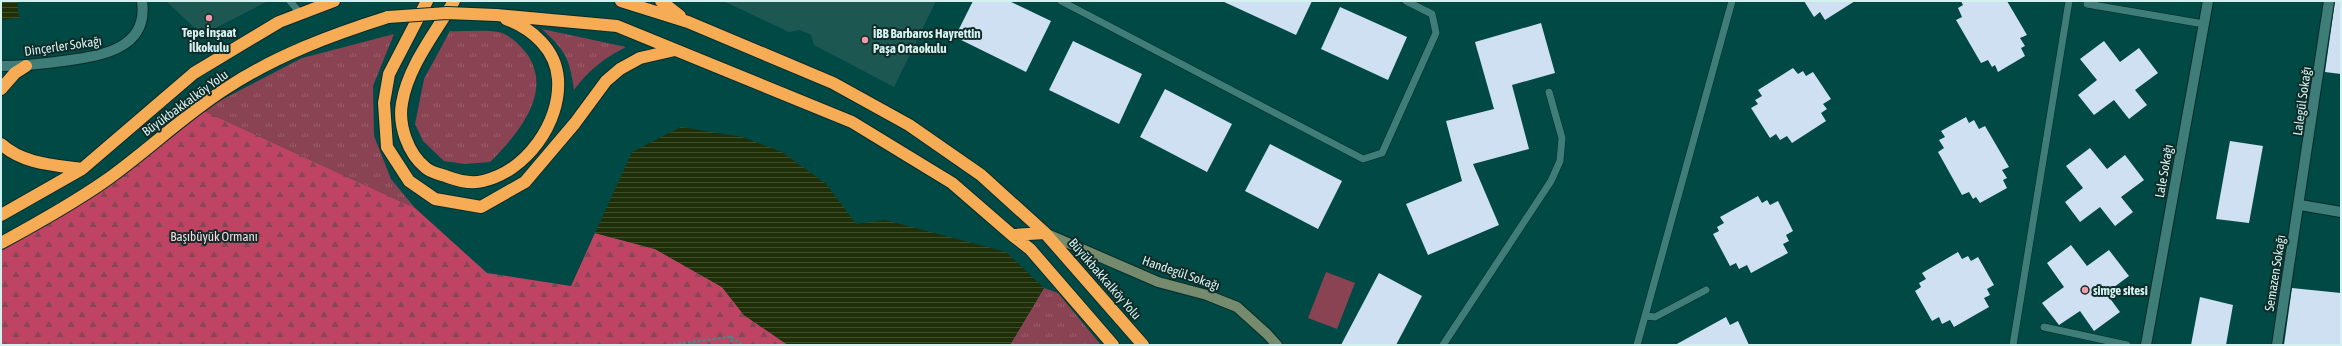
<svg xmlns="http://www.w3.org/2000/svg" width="2342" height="346" font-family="'Asap Condensed',sans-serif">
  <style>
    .built { fill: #1d5752 }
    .grass { fill: url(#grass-tufts) }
    .forest { fill: url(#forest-firs) }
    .pitch { fill: #8a4352 }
    .water { fill: url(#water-rules) }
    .building { fill: #cee0f2 }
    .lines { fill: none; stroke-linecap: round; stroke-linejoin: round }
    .lane-casing { stroke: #092b29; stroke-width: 8 }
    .street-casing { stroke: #092b29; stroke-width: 12 }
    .secondary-casing { stroke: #092b29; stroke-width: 12 }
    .highway-casing { stroke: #092b29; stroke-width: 14 }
    .path { stroke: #4d8783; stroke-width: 2.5; stroke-dasharray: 3 2; stroke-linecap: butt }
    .lane { stroke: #3f7d78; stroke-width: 7 }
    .street { stroke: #3f7d78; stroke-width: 10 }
    .secondary { stroke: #768b6d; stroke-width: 10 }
    .highway { stroke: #f5ac54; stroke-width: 12 }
    .highway-bridge-casing { stroke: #092b29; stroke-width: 14; stroke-linecap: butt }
    .highway-bridge { stroke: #f5ac54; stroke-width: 12 }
    .poi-dot { fill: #f39aa9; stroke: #102b28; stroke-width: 1.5 }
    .labels { text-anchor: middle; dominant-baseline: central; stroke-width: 4; stroke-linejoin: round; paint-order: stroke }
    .poi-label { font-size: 13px; font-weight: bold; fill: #d3f2ef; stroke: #102b28; text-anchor: start }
    .street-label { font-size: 13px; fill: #d3f2ef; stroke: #102b28 }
    .park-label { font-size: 13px; fill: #f9d8dc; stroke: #102b28 }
  </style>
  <defs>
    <pattern id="grass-tufts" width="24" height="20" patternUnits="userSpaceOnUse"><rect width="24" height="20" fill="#8a4352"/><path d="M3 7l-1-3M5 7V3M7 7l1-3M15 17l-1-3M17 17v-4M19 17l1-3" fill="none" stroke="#9a5f6b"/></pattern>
    <pattern id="forest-firs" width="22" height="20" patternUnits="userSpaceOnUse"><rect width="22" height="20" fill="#bf4362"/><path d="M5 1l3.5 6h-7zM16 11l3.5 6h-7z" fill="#854656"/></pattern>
    <pattern id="water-rules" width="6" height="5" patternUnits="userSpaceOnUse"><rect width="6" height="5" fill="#1f2f07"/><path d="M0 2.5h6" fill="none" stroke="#3f4e2b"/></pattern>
  </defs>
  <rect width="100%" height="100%" fill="#004945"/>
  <path class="built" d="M166,1h102l-66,34z
    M723,1h213l-42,86 -80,-42 -3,-10 -11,-5 -11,2z"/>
  <path class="grass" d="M542,29l84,18c-23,12 -36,22 -52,43 -4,-31 -9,-40 -32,-61z
    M450,31c15,1 38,-2 52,2 9,3 20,14 25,21 27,39 -10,81 -37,108l-25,2 -21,-3 -21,-20 -8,-17 9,-45z
    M394,34l-21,52 1,50 17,43 24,29 -213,-98 100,-52z
    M1044,288l14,5 43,52h-91z"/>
  <path class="forest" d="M202,110l213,98 72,65 84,13 24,-53 60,16 67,38 22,28 44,30h-787v-99z"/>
  <path class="pitch" d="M1326,272l29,11 -18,46 -29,-11z"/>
  <path class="water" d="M1,1h16l2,17 -18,2z
    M681,127l61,10 40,15 44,32 30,40 29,-4 121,32 38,36 -34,57h-222l-44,-30 -22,-28 -67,-38 -60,-16 37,-81z"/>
  <path class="building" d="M973,1h36l42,20 -25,51 -71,-35z
    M1222,1h90l-16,34z
    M1804,1h51l-30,19 -5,-8 -6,5z
    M1961,1h46l20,34 -7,3 5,8 -4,2 4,8 -27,16 -3,-7 -3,2 -4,-7 -7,3 -25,-43 6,-3 -4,-9 5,-3z
    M2335,1h6v73l-16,-2z
    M1340,7l67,30 -19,43 -67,-31z
    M1541,23l14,50 -43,12 17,64 -56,15 26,61 -71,30 -22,-51 56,-23 -16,-60 48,-12 -19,-67z
    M1073,41l69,33 -23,50 -70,-34z
    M2104,41l16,21 19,-14 19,25 -23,17 12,15 -18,14 -15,-19 -20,15 -16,-20 19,-15 -17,-21z
    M1793,68l5,6 5,-3 3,5 7,-4 18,27 -8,5 4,5 -6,4 5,8 -34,22 -5,-7 -7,4 -4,-6 -6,4 -19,-30 7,-4 -3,-4 7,-4 -4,-6z
    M1165,89l67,35 -25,48 -67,-35z
    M1966,117l3,6 5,-3 5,9 6,-3 24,41 -7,3 5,8 -4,2 4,8 -27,15 -4,-6 -3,2 -4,-7 -7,3 -24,-43 6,-4 -5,-8 6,-3 -4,-6z
    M2230,141l33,5 -14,77 -33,-4z
    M1270,144l72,37 -24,48 -73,-38z
    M2090,148l17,21 18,-14 19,25 -23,17 12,15 -18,14 -15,-19 -20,15 -15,-20 18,-14 -17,-22z
    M1758,196l4,7 5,-3 3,5 8,-4 15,30 -7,4 3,6 -6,3 5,9 -37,20 -4,-8 -8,4 -3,-6 -6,3 -17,-32 6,-3 -2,-4 7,-4 -4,-6z
    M2071,245l16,21 22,-16 20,26 -23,17 14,19 -26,19 -14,-20 -21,14 -17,-22 22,-16 -17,-24z
    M1958,252l4,7 6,-3 3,5 7,-4 16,28 -7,4 3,6 -6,3 5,9 -35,20 -4,-7 -8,4 -3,-7 -7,4 -17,-30 6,-4 -2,-4 7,-4 -4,-6z
    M1379,273l43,23 -26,49h-55z
    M2292,288l49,5v52h-57z
    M2200,297l33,8 -7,40h-35z
    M1726,317l4,8 8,-4 11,24h-74z"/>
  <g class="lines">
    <g class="lane-casing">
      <path id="lane" d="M290,1l10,12
        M1061,1l302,158 19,-6 54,-120 -4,-19 -26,-13
        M2087,4l117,20
        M1645,316l10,1 51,-27
        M2044,327l83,18
        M1443,345l108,-164 9,-20 2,-23 -13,-46
        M1637,345l95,-344
        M2013,345l56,-344"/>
    </g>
    <g class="street-casing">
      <path id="street" d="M1,66c21,0 41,-2 62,-5 36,-5 86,-11 79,-60
        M2300,205l41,7
        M2146,345l62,-344
        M2277,345l52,-344"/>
    </g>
    <g class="secondary-casing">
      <path id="secondary" d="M1045,233l113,49 49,13 30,12 30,27 10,11"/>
    </g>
    <g class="highway-casing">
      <path id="highway" d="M427,1l-38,73 -5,29 3,44 22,34 26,18 46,8 44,-25 50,-59 31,-42 14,-12 20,-11 35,-8
        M454,1c-18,31 -46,65 -52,102 -4,22 6,51 24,65 5,5 15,6 22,9 11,4 24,7 35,4 43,-10 78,-58 75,-102 -2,-29 -25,-50 -52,-60
        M621,1l67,21 145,61 76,42 72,50 64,58 98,112
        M661,1l19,15
        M496,15l121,11 235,96 100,61 60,52 18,14 83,96
        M1,89l14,-16 11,-7
        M1,144c22,20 52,21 81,25
        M1,215l81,-46 112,-96 85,-51 55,-21
        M1012,235l33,-2
        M1,243c35,-19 71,-39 104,-62 41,-29 78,-65 120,-92 50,-33 106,-54 163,-72"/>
    </g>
    <path class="path" d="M731,337l12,8
      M668,345l62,-8 3,8"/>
    <use href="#lane" class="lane"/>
    <use href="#street" class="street"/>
    <use href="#secondary" class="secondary"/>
    <use href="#highway" class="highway"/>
    <g class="highway-bridge-casing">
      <path id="highway-bridge" d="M388,17l59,-4 49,2"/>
    </g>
    <use href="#highway-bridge" class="highway-bridge"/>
  </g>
  <g class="poi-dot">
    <circle cx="209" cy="18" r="4"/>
    <circle cx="865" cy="40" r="4"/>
    <circle cx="2085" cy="290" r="4"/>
  </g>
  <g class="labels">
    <g class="poi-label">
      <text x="209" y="32" text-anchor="middle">Tepe İnşaat<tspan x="209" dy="15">İlkokulu</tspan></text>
      <text x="873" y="33">İBB Barbaros Hayrettin<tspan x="873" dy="15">Paşa Ortaokulu</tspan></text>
      <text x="2093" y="290">simge sitesi</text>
    </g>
    <g class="street-label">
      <text transform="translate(63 46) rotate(-8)">Dinçerler Sokağı</text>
      <text transform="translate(2302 101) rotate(-82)">Lalegül Sokağı</text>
      <text transform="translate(185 103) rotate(-36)">Büyükbakkalköy Yolu</text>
      <text transform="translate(2164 171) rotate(-80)">Lale Sokağı</text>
      <text transform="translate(1181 273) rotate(19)">Handegül Sokağı</text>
      <text transform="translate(2275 273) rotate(-81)">Semazen Sokağı</text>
      <text transform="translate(1105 279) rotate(49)">Büyükbakkalköy Yolu</text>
    </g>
    <g class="park-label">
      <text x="214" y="236">Başıbüyük Ormanı</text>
    </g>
  </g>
  <rect width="2342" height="346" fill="none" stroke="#d3f2ef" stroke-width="4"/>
</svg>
